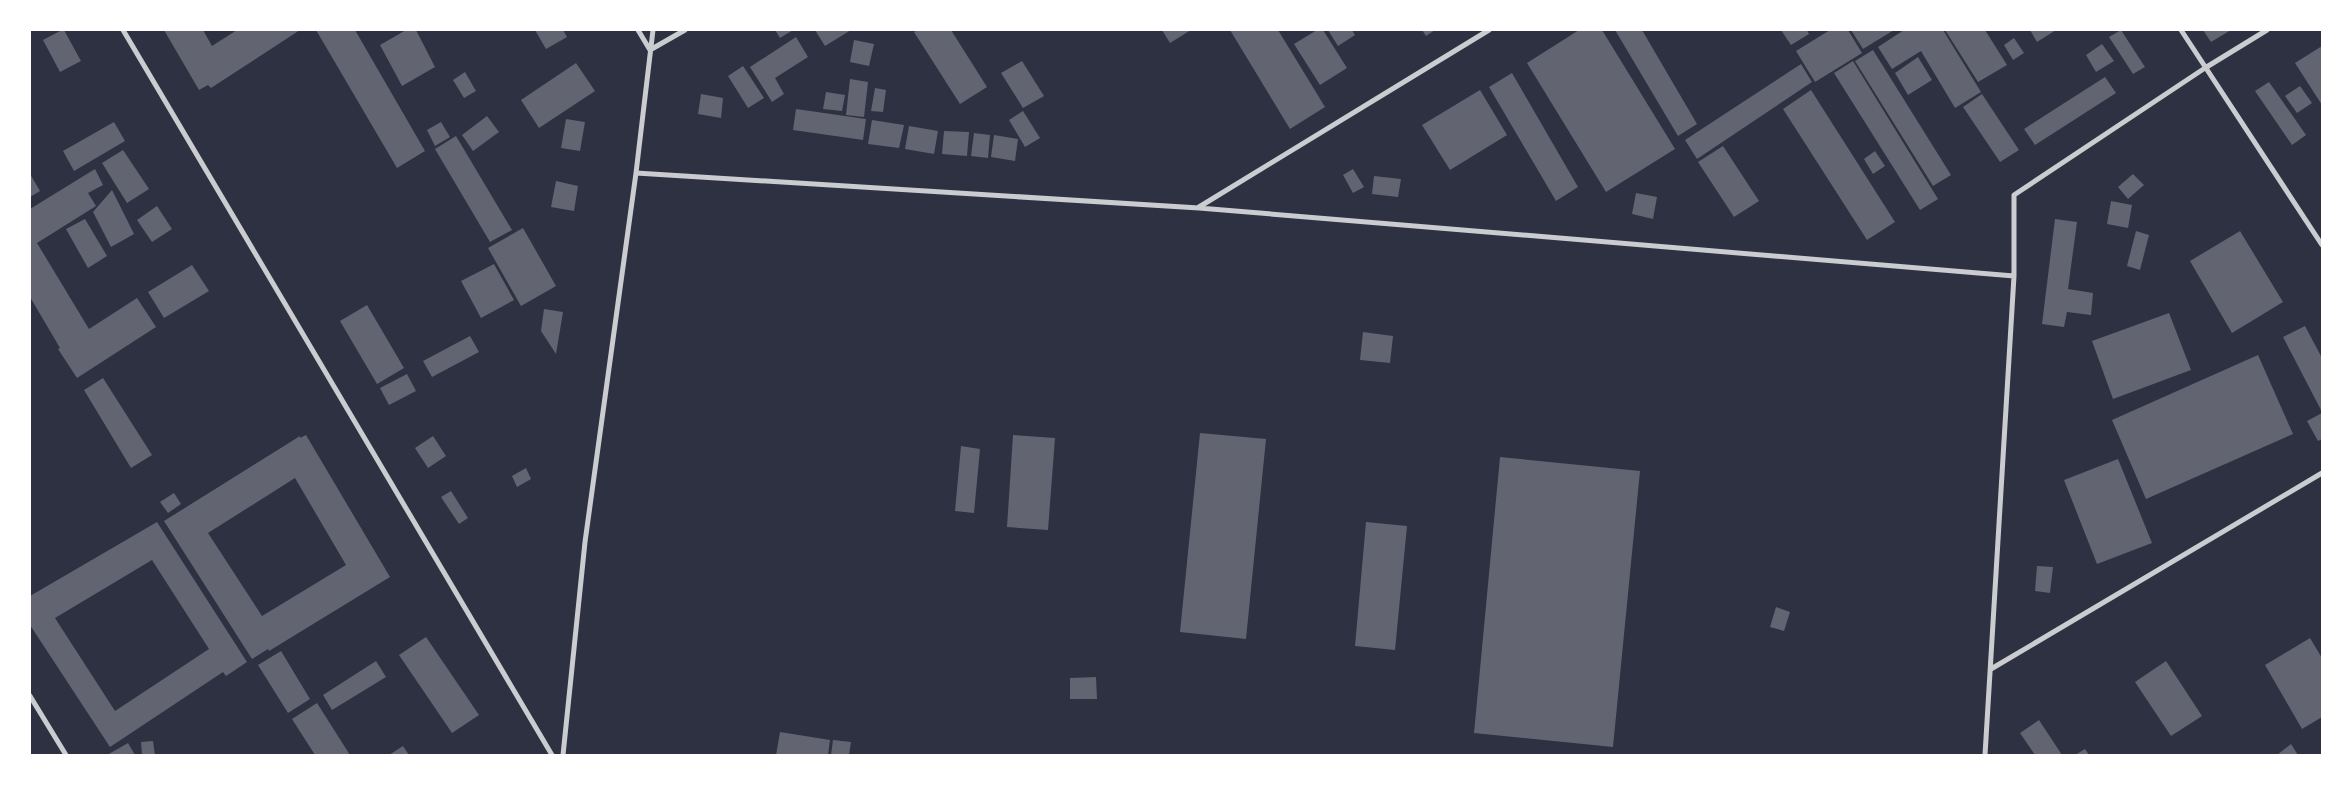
<svg xmlns="http://www.w3.org/2000/svg" width="2352" height="785" font-family="Raleway,sans-serif">
  <style>
    .building { fill: #626471; fill-rule: evenodd }
    .lines { fill: none; stroke-linecap: round; stroke-linejoin: round }
    .minor { stroke: #caccd0; stroke-width: 5 }
  </style>
  <rect width="100%" height="100%" fill="#2d3142"/>
  <path class="building" d="M62,30h2l17,31 -21,11 -17,-32z
    M164,30h39l9,16 25,-16h63l-89,58 -3,-3 -9,5z
    M316,30h39l70,121 -28,17z
    M406,30h10l19,37 -33,19 -22,-41z
    M535,30h28l4,7 -21,12z
    M775,30h18l-13,8z
    M815,30h36l-26,16z
    M918,30h33l36,57 -27,17 -46,-72z
    M1162,30h29l-21,13z
    M1230,30h48l47,77 -35,22z
    M1317,30h6l24,38 -27,17 -26,-41z
    M1328,30h24l3,5 -17,11z
    M1422,30h13l-9,6z
    M1579,30h23l73,119 -69,43 -79,-129z
    M1615,30h27l55,94 -19,12z
    M1781,30h26l2,4 -18,11z
    M1830,30h18l14,23 -47,29 -19,-31z
    M1851,30h43l-31,19z
    M1904,30h39l38,62 -26,16 -34,-57 -29,18 -14,-22z
    M1945,30h40l22,35 -29,17z
    M2030,30h26l-19,12z
    M2121,30l24,37 -12,7 -24,-37z
    M2203,30h28l-20,12z
    M796,37l12,20 -33,21 9,16 -12,8 -22,-35z
    M2014,38l10,15 -11,7 -9,-15z
    M854,40l20,4 -5,22 -19,-4z
    M2102,44l12,17 -18,11 -10,-17z
    M2322,46v59l-27,-42z
    M1873,50l78,125 -18,11 -78,-125z
    M1918,57l14,23 -24,15 -13,-22z
    M1022,61l22,35 -21,12 -22,-35z
    M1853,61l85,138 -18,11 -86,-137z
    M576,63l19,28 -56,37 -18,-28z
    M1801,64l11,18 -115,77 -12,-19z
    M743,66l21,32 -16,10 -20,-32z
    M465,72l11,19 -12,7 -11,-18z
    M1512,73l66,114 -22,14 -67,-114z
    M2105,77l11,16 -81,52 -11,-16z
    M850,79l18,3 -4,35 -18,-2z
    M2269,82l37,53 -14,10 -37,-54z
    M2300,86l12,17 -15,10 -12,-17z
    M875,88l11,2 -3,22 -12,-1z
    M1480,90l27,45 -57,35 -28,-45z
    M1811,90l84,132 -28,18 -84,-131z
    M826,92l19,3 -3,16 -19,-2z
    M701,94l22,4 -2,20 -23,-4z
    M1982,94l37,56 -19,12 -37,-55z
    M796,109l70,10 -3,21 -70,-10z
    M1023,111l17,27 -15,9 -16,-27z
    M487,116l12,16 -26,19 -11,-16z
    M566,119l19,3 -5,29 -19,-3z
    M872,120l32,5 -5,23 -31,-4z
    M114,122l11,19 -51,30 -11,-20z
    M441,122l9,15 -15,9 -8,-16z
    M909,126l29,5 -4,23 -29,-5z
    M944,131l25,1 -2,24 -25,-2z
    M974,133l16,2 -2,23 -17,-2z
    M994,135l24,4 -3,22 -24,-4z
    M456,136l56,94 -22,12 -55,-93z
    M1723,146l36,55 -25,16 -36,-55z
    M123,150l26,39 -22,14 -25,-40z
    M1875,151l10,15 -12,8 -9,-15z
    M95,169l8,16 -15,8 8,13 -59,37 52,86 48,-31 19,29 -79,51 -19,-29 2,-1 -30,-51v-88z
    M1353,169l11,18 -11,6 -10,-18z
    M30,174l10,17 -10,6z
    M2133,174l11,11 -16,14 -10,-12z
    M1374,176l27,3 -3,18 -26,-3z
    M556,181l22,5 -4,25 -23,-4z
    M112,190l22,44 -23,13 -18,-35z
    M1636,193l21,4 -4,22 -21,-5z
    M2111,201l21,4 -4,23 -21,-4z
    M157,206l15,23 -20,13 -15,-22z
    M85,219l22,37 -19,12 -22,-39z
    M2055,219l22,3 -9,67 25,4 -2,22 -24,-3 -3,15 -22,-3z
    M523,228l33,58 -35,20 -33,-58z
    M2136,231l13,4 -9,35 -13,-4z
    M2240,231l43,71 -51,31 -42,-72z
    M494,264l20,36 -33,18 -20,-37z
    M192,265l17,26 -45,27 -16,-26z
    M367,305l37,63 -27,16 -37,-63z
    M544,309l19,3 -7,42 -15,-23z
    M2169,313l22,57 -78,29 -21,-58z
    M2305,326l17,32v54l-39,-75z
    M1363,332l30,4 -3,27 -30,-3z
    M470,336l9,16 -47,25 -9,-16z
    M2258,355l35,79 -147,65 -34,-79z
    M407,374l9,17 -27,14 -9,-17z
    M103,378l49,77 -21,13 -47,-78z
    M2322,413v26l-4,2 -11,-20z
    M1200,433l66,6 -20,200 -66,-7z
    M306,435l84,142 -121,74 -1,-2 -16,10 -88,-138 136,-85v2zM295,478l51,87 -84,51 -54,-83z
    M1013,435l42,3 -7,92 -41,-3z
    M433,436l13,20 -18,12 -13,-20z
    M961,446l19,3 -6,64 -19,-2z
    M1500,457l140,14 -27,276 -139,-14z
    M2118,459l34,84 -55,21 -33,-84z
    M526,468l5,11 -14,8 -5,-11z
    M451,491l17,27 -9,6 -18,-27z
    M174,493l7,11 -13,9 -8,-11z
    M157,522l90,140 -21,14 -3,-4 -113,75 -80,-122v-29zM152,560l57,89 -94,62 -60,-93z
    M1366,522l41,4 -12,124 -40,-4z
    M2037,566l16,1 -3,26 -15,-2z
    M1776,607l14,5 -6,19 -14,-4z
    M426,637l53,78 -27,18 -53,-78z
    M2310,638l12,20v59l-20,12 -37,-64z
    M281,651l29,48 -22,14 -30,-48z
    M376,661l10,16 -54,33 -9,-15z
    M2166,661l36,55 -31,20 -36,-54z
    M1096,677l1,22h-27v-21z
    M317,703l33,52h-35l-23,-36z
    M2039,720l23,35h-27l-15,-22z
    M780,732l50,8 -2,15h-52z
    M833,740l18,2 -2,13h-18z
    M153,741l2,14h-13l-1,-13z
    M128,743l7,12h-28z
    M2291,744l7,11h-21z
    M403,746l6,9h-20z
    M2085,749l4,6h-14z"/>
  <g class="lines">
    <path class="minor" d="M123,30l429,725
      M638,30l12,20 35,-20
      M2181,30l141,215
      M636,173l563,35 815,68
      M1199,207l290,-177
      M1991,669l331,-196
      M30,696l36,59
      M563,755l22,-213 51,-369 17,-143
      M1985,755l29,-479v-81l191,-127 62,-38"/>
  </g>
  <rect width="2352" height="785" fill="none" stroke="#ffffff" stroke-width="62"/>
</svg>
